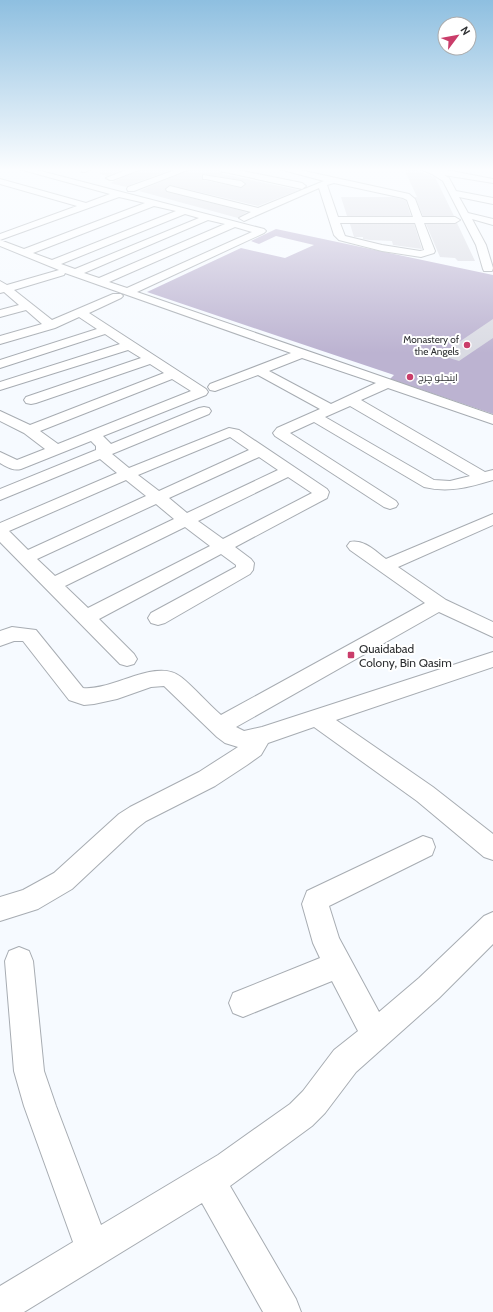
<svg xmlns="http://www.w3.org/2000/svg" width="493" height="1312" font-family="Cabin,Cairo,sans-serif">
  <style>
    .forest { fill: #bcb3d1 }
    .building { fill: #dadbe3; fill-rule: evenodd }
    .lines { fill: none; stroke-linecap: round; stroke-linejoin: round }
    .minor-casing { stroke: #a7acb2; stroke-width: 2 }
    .minor { fill: #fff; fill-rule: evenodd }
    .poi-dot { fill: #ca3d6a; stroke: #fff; stroke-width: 1.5 }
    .labels { text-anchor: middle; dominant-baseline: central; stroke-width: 4; stroke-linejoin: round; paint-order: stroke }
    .far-poi-label { font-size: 10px; fill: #2d2f31; stroke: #fff; text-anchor: end }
    .poi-label { font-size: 12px; fill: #2d2f31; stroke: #fff; text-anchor: start }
  </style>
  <rect width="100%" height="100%" fill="#f6faff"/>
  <path class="forest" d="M276,229l217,46v139l-103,-35 4,-4 -247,-83 94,-44 44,10 29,-13 -38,-9 -17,8 -8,-3z"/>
  <path class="building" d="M100,169h23l-16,7 -7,-2z
    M142,169h31l-46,17 -1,1 -16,-4z
    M191,169h29l2,5 77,16 -41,16 -88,-21 -5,4 2,3 80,20 -9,6 -99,-27zM203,174l38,6 5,4 -5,4 -38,-8 -1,-5z
    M404,169h9l22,8 19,39h-31l-8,-19h2z
    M341,197h51l10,2 4,2 5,15h-64z
    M457,223l18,38h-17l-3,-3 -15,-1 -14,-33z
    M350,224h64l8,25 -29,-4 -1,-4 -22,-1 -7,-1v-2h-9z
    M493,319v19l-34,23 -19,-6z"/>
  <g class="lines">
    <g class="minor-casing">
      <path id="minor" d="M19,169h14l231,60 2,2 -2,2 -127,59 356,123v9l-105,-36 -27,12 124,72 8,-2v10c-23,7 -44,13 -69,7l-110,-65 -24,11 106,68 2,3 -2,3 -6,2 -6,-2 -109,-71 -2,-3 4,-5 43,-19 -62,-34 -43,16 -5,-1 -2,-3 2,-3 81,-31 -226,-80 -1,2 -50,15 38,30 61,-26h8l2,2 -2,2 -32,15 117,76 2,3 -2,3 -103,41 8,8 88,-36 5,-1 5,1 2,3 -2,3 -97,40 17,14 100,-40 10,2 88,59 2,3 -2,6 -92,49 16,12 3,4 -1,7 -3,4 -85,49 -7,2 -7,-2 -3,-5 3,-5 85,-46v-2l-15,-11 -122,65 35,35 3,5 -3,5 -7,2 -7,-2 -120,-122v-19l117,-50 -17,-14 -100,41v-11l96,-39v-4l-5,-5 -70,28c-8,2 -14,-2 -21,-6v-11l17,8 28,-11 -21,-16 -24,-12v-10l30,14 134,-52 -14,-9 -114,39 -5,1 -5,-1 -2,-3 2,-3 115,-39 -13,-8 -128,40v-8l120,-38 -15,-10 -105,34v-8l97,-31 -18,-12 -24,11 -55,16v-8l42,-12 -16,-14 -26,7v-7l19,-5 -15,-13 -4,1v-12l7,4 52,-15 -59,-24v-6l24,9 121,-46 -26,-6 -119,43v-6l77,-28 -77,-22v-5l86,24 24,-9zM154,206l22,5 -124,49 -19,-7zM185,214l14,4 -124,51 -14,-5zM208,220l17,4 -126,54 -15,-5zM235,227l17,5 -125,56 -18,-6zM302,358l74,25 -45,21 -62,-33zM172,379l19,12 -133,53 -18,-13zM350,406l120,70 -20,5 -16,-1 -109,-63zM230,437l19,13 -90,41 -21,-16zM259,457l19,13 -91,43 -18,-15zM288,477l24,16 -89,46 -25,-18zM126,480l20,16 -118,54 -19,-19zM156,504l18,15 -119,57 -18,-17zM185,527l25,19 -122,62 -23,-22z
        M82,169h9l-6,3h-3z
        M128,169h13l-28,11h-3l-4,-2z
        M178,169h12l-56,22h-6l-1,-2 1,-2z
        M222,169h11l69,14 4,3 -4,3 -77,-17h-3z
        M279,169h16l114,25 6,5 7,18h33l5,3 -5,3h-31l11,28 -1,2 -13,4 -39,-6 -43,-11 -5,-5 -15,-47 -75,33 -5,-3 12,-6 -84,-21 -1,-2 4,-3 88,22 66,-27zM334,183l69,15 4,2 6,17h-75l-11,-32zM340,223h75l9,27 -4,1 -38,-6 -37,-9z
        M420,169h21l52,10v4l-49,-8 5,3 7,13 37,7v6l-34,-7 9,16 25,6v6l-21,-6 14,26 7,23 -1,3h-8l-1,-2 -7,-24 -33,-64 -11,-7z
        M203,175l38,6 4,3 -4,3 -35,-8h-3z
        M493,514v11l-95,42 48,33 47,22v15l-54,-25 -203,115 8,4 18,-4 231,-75v15l-157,53 97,67 60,47v26l-9,-3 -67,-56 -103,-74 -46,16 -7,12 -14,10 -32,21 -69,35 -9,7 -65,61 -34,20 -38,12v-24l23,-7 31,-17 65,-59 11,-7 69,-35 39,-25 -13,-4 -8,-6 -53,-51 -13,1 -34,12 -23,5 -10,1 -15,-5 -46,-59h-9l-14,5v-15l12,-4 24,3 47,58c29,3 74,-31 98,-11 14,11 26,26 40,38l204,-112 -75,-53 -3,-4 3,-4c14,-3 25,9 36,17z
        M423,836l9,3 3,8 -3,8 -103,51 10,32 40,74 40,-34 65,-62 9,-4v32l-54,54 -83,74 -31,41 -13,13 -82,60 66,113 5,13h-38l-61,-109 -178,109h-24v-26l73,-44 -49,-136 -10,-35 -9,-110 4,-10 10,-4 10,4 4,10 11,110 12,35 45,119 117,-70 72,-51 13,-13 31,-41 24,-19 -26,-50 -89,36 -10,-4 -4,-10 4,-10 87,-35 -7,-15 -11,-39 5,-13z"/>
    </g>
    <use href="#minor" class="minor"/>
  </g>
  <linearGradient id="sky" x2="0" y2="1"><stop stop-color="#8ebfe0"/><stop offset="0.48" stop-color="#fbfdff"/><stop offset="1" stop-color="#fbfdff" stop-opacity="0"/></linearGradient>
  <rect width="493" height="353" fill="url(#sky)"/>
  <g class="poi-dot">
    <circle cx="467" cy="345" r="4"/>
    <circle cx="410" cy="377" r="4"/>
    <rect x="347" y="651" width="8" height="8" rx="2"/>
  </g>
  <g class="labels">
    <g class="far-poi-label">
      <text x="459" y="339">Monastery of<tspan x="459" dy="12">the Angels</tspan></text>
      <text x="418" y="377" text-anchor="start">اینجلو چرچ</text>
    </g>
    <g class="poi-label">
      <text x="359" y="648">Quaidabad<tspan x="359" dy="14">Colony, Bin Qasim</tspan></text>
    </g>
  </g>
  <g transform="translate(457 36) rotate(58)"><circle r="19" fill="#ffffff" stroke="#abacad"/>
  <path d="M0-3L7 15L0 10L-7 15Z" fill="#ca3d6a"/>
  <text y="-6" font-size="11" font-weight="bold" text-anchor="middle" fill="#2d2f31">N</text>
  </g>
</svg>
